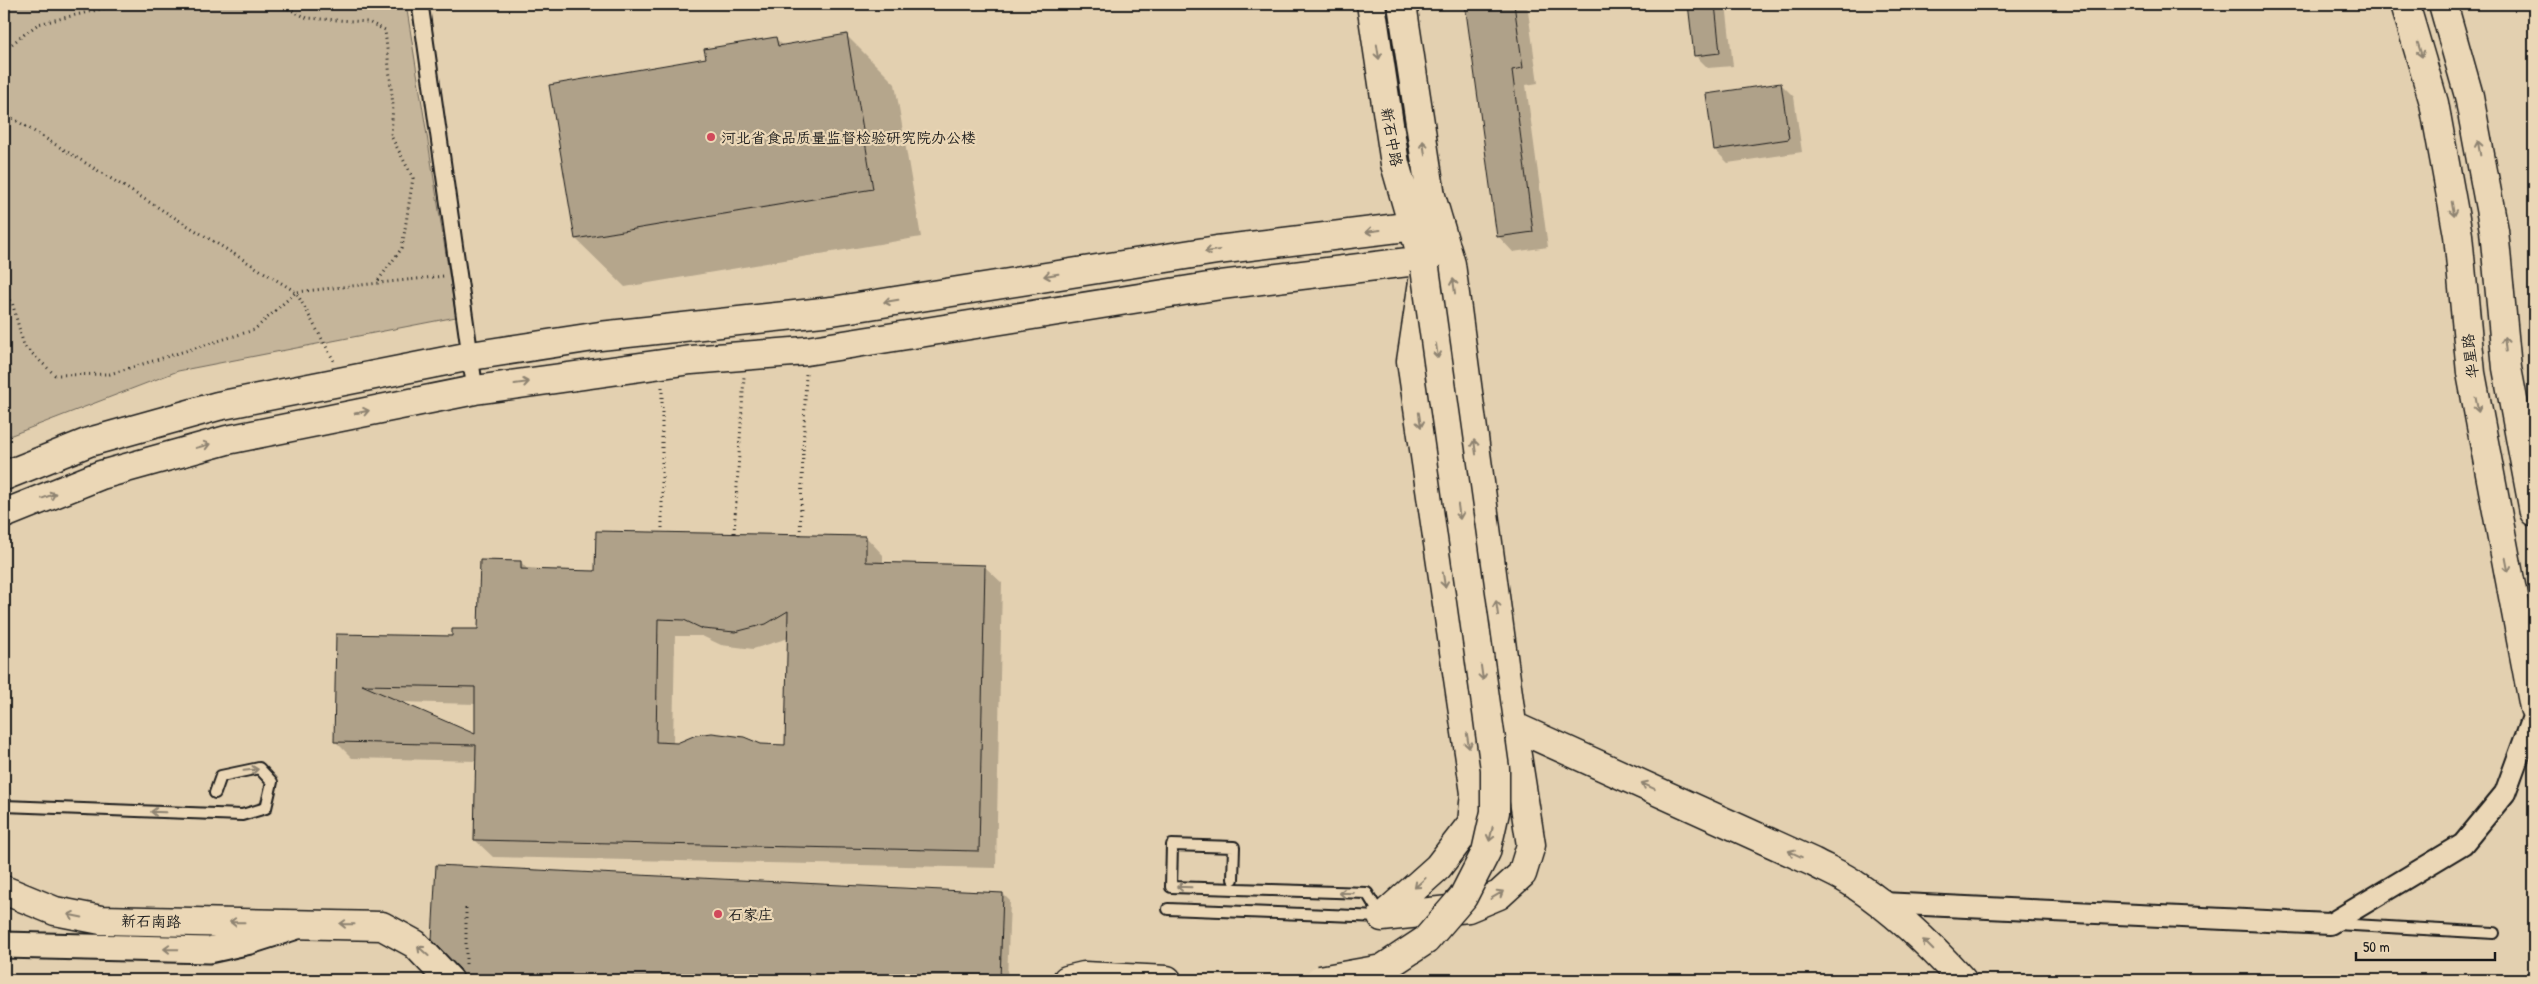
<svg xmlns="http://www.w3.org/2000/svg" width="2538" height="984" font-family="'Patrick Hand','LXGW WenKai TC',sans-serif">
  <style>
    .green { fill: #c5b59a; stroke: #70685b }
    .shadow { fill: #0003; fill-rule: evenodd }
    .building { fill: #afa189; stroke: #1c1c1c; fill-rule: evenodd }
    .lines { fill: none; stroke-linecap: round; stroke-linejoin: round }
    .service-casing { stroke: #1c1c1c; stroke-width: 14 }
    .pedestrian-casing { stroke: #1c1c1c; stroke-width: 19 }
    .minor-casing { stroke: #1c1c1c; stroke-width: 24 }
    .tertiary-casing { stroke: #1c1c1c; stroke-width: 29 }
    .secondary-casing { stroke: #1c1c1c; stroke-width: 31 }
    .path { stroke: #1c1c1c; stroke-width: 3; stroke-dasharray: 1 4; stroke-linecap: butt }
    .service { stroke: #ebd7b6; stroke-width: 10 }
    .pedestrian { stroke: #ebd7b6; stroke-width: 15 }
    .minor { stroke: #ebd7b6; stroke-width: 20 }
    .tertiary { stroke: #ebd7b6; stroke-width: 25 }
    .secondary { stroke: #ebd7b6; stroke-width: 28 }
    .secondary-bridge-casing { stroke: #1c1c1c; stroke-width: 31; stroke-linecap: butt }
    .secondary-bridge { stroke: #ebd7b6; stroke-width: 28 }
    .oneway { stroke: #8e8371 }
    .poi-dot { fill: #d1495b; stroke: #ebd7b6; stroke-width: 2 }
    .labels { text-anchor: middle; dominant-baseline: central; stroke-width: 4.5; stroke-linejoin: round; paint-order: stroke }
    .poi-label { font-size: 15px; fill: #1c1c1c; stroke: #ebd7b6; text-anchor: start }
    .street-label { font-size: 15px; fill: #1c1c1c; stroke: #ebd7b6 }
  </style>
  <rect width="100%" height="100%" fill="#e3d0b0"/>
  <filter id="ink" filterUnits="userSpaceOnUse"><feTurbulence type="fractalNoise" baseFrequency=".02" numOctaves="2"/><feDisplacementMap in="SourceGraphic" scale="10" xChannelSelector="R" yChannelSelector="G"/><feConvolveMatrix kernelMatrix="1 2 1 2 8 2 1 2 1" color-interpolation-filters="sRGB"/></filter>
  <g filter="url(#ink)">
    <path class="green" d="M4,4h402l50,313 -278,54 -174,67z"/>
    <path class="shadow" d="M1467,4h60l11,79 -12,2 22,162 -35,5 -15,-16z
      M1690,4h36l7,62 -25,2 -13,-13z
      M847,36l48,48 26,153 -296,50 -49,-48 131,-180 68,-21 9,8z
      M1781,84l13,13 8,55 -74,11 -13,-13z
      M866,537l17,18v9l101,2 18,17 -6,285 -503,-11 -18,-17 2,-79 -125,-3 -17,-17 2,-106 116,3 27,-7 41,-69 8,9 67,1zM675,636h27l19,9 32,4 36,-11 -2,108 -114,-2zM399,702l77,2v32z
      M1003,894l7,7 -3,79h-542l1,-3z"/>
    <path class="building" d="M1465,4h49l9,64 -11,2 21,162 -36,5z
      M1688,4h27l5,49 -26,3z
      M847,34l26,155 -298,50 -26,-154 157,-27 -2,-9 72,-12 2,9z
      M1781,83l8,56 -75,11 -8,-56z
      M596,531l270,5v26l119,3 -6,286 -505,-11 2,-95 -142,-3 2,-108 116,2v-7h26l2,-69 41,1v8l74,2zM788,611l-3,134 -24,-1 -17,-7 -32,-4 -16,2 -19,8 -21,-1 2,-123 26,1 19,9 32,3 31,-8zM362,685l113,2v47z
      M436,865l567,28 -3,87h-536l-4,-11 -28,-29z"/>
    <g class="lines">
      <g class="service-casing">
        <path id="service" d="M4,806l238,9 24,-7 6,-26 -13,-14 -38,8 -6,17
          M1233,879l1,-32 -62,-2 -1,42 196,6 14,23
          M1168,909l213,8
          M2336,924l158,9"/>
      </g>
      <g class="pedestrian-casing">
        <path id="pedestrian" d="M420,4l55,386"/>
      </g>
      <g class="minor-casing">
        <path id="minor" d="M1882,903l448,21 133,-80 42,-51 29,-79"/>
      </g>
      <g class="tertiary-casing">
        <path id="tertiary" d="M4,945l205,5 41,-9 44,-14"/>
      </g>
      <g class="secondary-casing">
        <path id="secondary" d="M1371,4l24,160 30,104 -14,93 64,432 -3,30 -34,44 -56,50
          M2405,4l29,99 24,132 13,138 63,335
          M2443,4l26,92 25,134 13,138 27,144
          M4,476l85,-34 129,-36 253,-50 129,-20 232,-25 385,-61 222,-27
          M4,514l97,-39 126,-35 248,-50 216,-30 115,-9 415,-66 228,-28
          M1500,720l313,142c15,8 31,14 44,24 39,26 74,60 105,94
          M4,890l51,21 46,9 281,6 33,18 34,36
          M1382,917l86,-9 31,-13 23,-21 9,-29 -19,-121 -61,-460 -20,-68 -29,-192
          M1067,980l17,-4 83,4"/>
      </g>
      <path class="path" d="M279,4l28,14 61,4 17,8 8,75 -2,31 22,42 -11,70 -25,34
        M4,50l34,-26 84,-20
        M4,113l292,179 38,69
        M4,292l8,10 12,44 31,29 55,-1 144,-44 42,-38 148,-16
        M4,356l5,15 -5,14
        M662,387v145
        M734,533l10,-156
        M800,535l6,-161
        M466,964v-59"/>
      <use href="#service" class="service"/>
      <use href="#pedestrian" class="pedestrian"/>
      <use href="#minor" class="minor"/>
      <use href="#tertiary" class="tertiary"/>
      <use href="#secondary" class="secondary"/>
      <g class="secondary-bridge-casing">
        <path id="secondary-bridge" d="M1320,980l62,-11 44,-29 37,-43 23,-45 9,-40v-43l-70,-501"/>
      </g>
      <use href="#secondary-bridge" class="secondary-bridge"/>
    </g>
    <defs><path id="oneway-shaft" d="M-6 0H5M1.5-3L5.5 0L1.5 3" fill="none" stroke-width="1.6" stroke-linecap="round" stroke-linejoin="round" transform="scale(1.25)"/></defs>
    <g class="oneway">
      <use href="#oneway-shaft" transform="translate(2420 50) rotate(73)"/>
      <use href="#oneway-shaft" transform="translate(1378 52) rotate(81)"/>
      <use href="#oneway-shaft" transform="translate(1424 148) rotate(-98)"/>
      <use href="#oneway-shaft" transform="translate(2479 148) rotate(-100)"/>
      <use href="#oneway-shaft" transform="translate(2453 209) rotate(80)"/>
      <use href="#oneway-shaft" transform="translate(1373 231) rotate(173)"/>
      <use href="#oneway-shaft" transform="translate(1212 251) rotate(172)"/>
      <use href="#oneway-shaft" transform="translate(1051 275) rotate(171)"/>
      <use href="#oneway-shaft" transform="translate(1454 286) rotate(-98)"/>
      <use href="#oneway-shaft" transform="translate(891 301) rotate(171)"/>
      <use href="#oneway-shaft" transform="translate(2505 344) rotate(-96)"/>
      <use href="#oneway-shaft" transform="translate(1437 351) rotate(82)"/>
      <use href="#oneway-shaft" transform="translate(522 383) rotate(-8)"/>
      <use href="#oneway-shaft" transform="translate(2477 405) rotate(79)"/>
      <use href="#oneway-shaft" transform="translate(362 412) rotate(-11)"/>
      <use href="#oneway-shaft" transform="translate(1420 420) rotate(81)"/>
      <use href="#oneway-shaft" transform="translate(203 446) rotate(-15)"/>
      <use href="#oneway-shaft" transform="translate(1475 447) rotate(-98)"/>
      <use href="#oneway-shaft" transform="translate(49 496) rotate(-21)"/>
      <use href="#oneway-shaft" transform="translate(1459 512) rotate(82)"/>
      <use href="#oneway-shaft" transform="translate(2507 565) rotate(79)"/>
      <use href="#oneway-shaft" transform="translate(1444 580) rotate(81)"/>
      <use href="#oneway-shaft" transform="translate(1497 608) rotate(-98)"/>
      <use href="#oneway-shaft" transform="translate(1482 673) rotate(82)"/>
      <use href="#oneway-shaft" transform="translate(1468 741) rotate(81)"/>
      <use href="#oneway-shaft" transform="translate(251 770) rotate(-6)"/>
      <use href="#oneway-shaft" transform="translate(1648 786) rotate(-155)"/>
      <use href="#oneway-shaft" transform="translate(158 812) rotate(-178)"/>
      <use href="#oneway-shaft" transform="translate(1491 834) rotate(103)"/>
      <use href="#oneway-shaft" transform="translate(1795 854) rotate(-155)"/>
      <use href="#oneway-shaft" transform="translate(1420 883) rotate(138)"/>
      <use href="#oneway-shaft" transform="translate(1184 887) rotate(-178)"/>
      <use href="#oneway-shaft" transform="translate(1346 893) rotate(-178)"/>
      <use href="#oneway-shaft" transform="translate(1497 895) rotate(-31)"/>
      <use href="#oneway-shaft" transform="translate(75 916) rotate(-169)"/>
      <use href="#oneway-shaft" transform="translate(237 922) rotate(-179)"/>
      <use href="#oneway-shaft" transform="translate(347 924) rotate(-179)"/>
      <use href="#oneway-shaft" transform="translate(1928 945) rotate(-135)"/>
      <use href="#oneway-shaft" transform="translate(171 949) rotate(-179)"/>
      <use href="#oneway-shaft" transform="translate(423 951) rotate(-138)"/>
    </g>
  </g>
  <g class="poi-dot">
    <circle cx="711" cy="137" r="5"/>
    <circle cx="718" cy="914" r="5"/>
  </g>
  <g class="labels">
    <g class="poi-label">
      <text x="721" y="137">河北省食品质量监督检验研究院办公楼</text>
      <text x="728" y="914">石家庄</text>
    </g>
    <g class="street-label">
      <text transform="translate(1392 137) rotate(80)">新石中路</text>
      <text transform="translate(2470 356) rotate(-97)">华星路</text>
      <text transform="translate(151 921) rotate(1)">新石南路</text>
    </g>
  </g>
  <rect width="2538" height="984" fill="none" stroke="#ebd7b6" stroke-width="20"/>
  <rect x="10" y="10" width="2518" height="964" fill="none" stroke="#1c1c1c" stroke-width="2" filter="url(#ink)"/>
  <path d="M2356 952v8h139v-8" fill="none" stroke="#1c1c1c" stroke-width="2.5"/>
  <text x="2363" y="952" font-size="15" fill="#1c1c1c" stroke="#ebd7b6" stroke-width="4" paint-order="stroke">50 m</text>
</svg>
